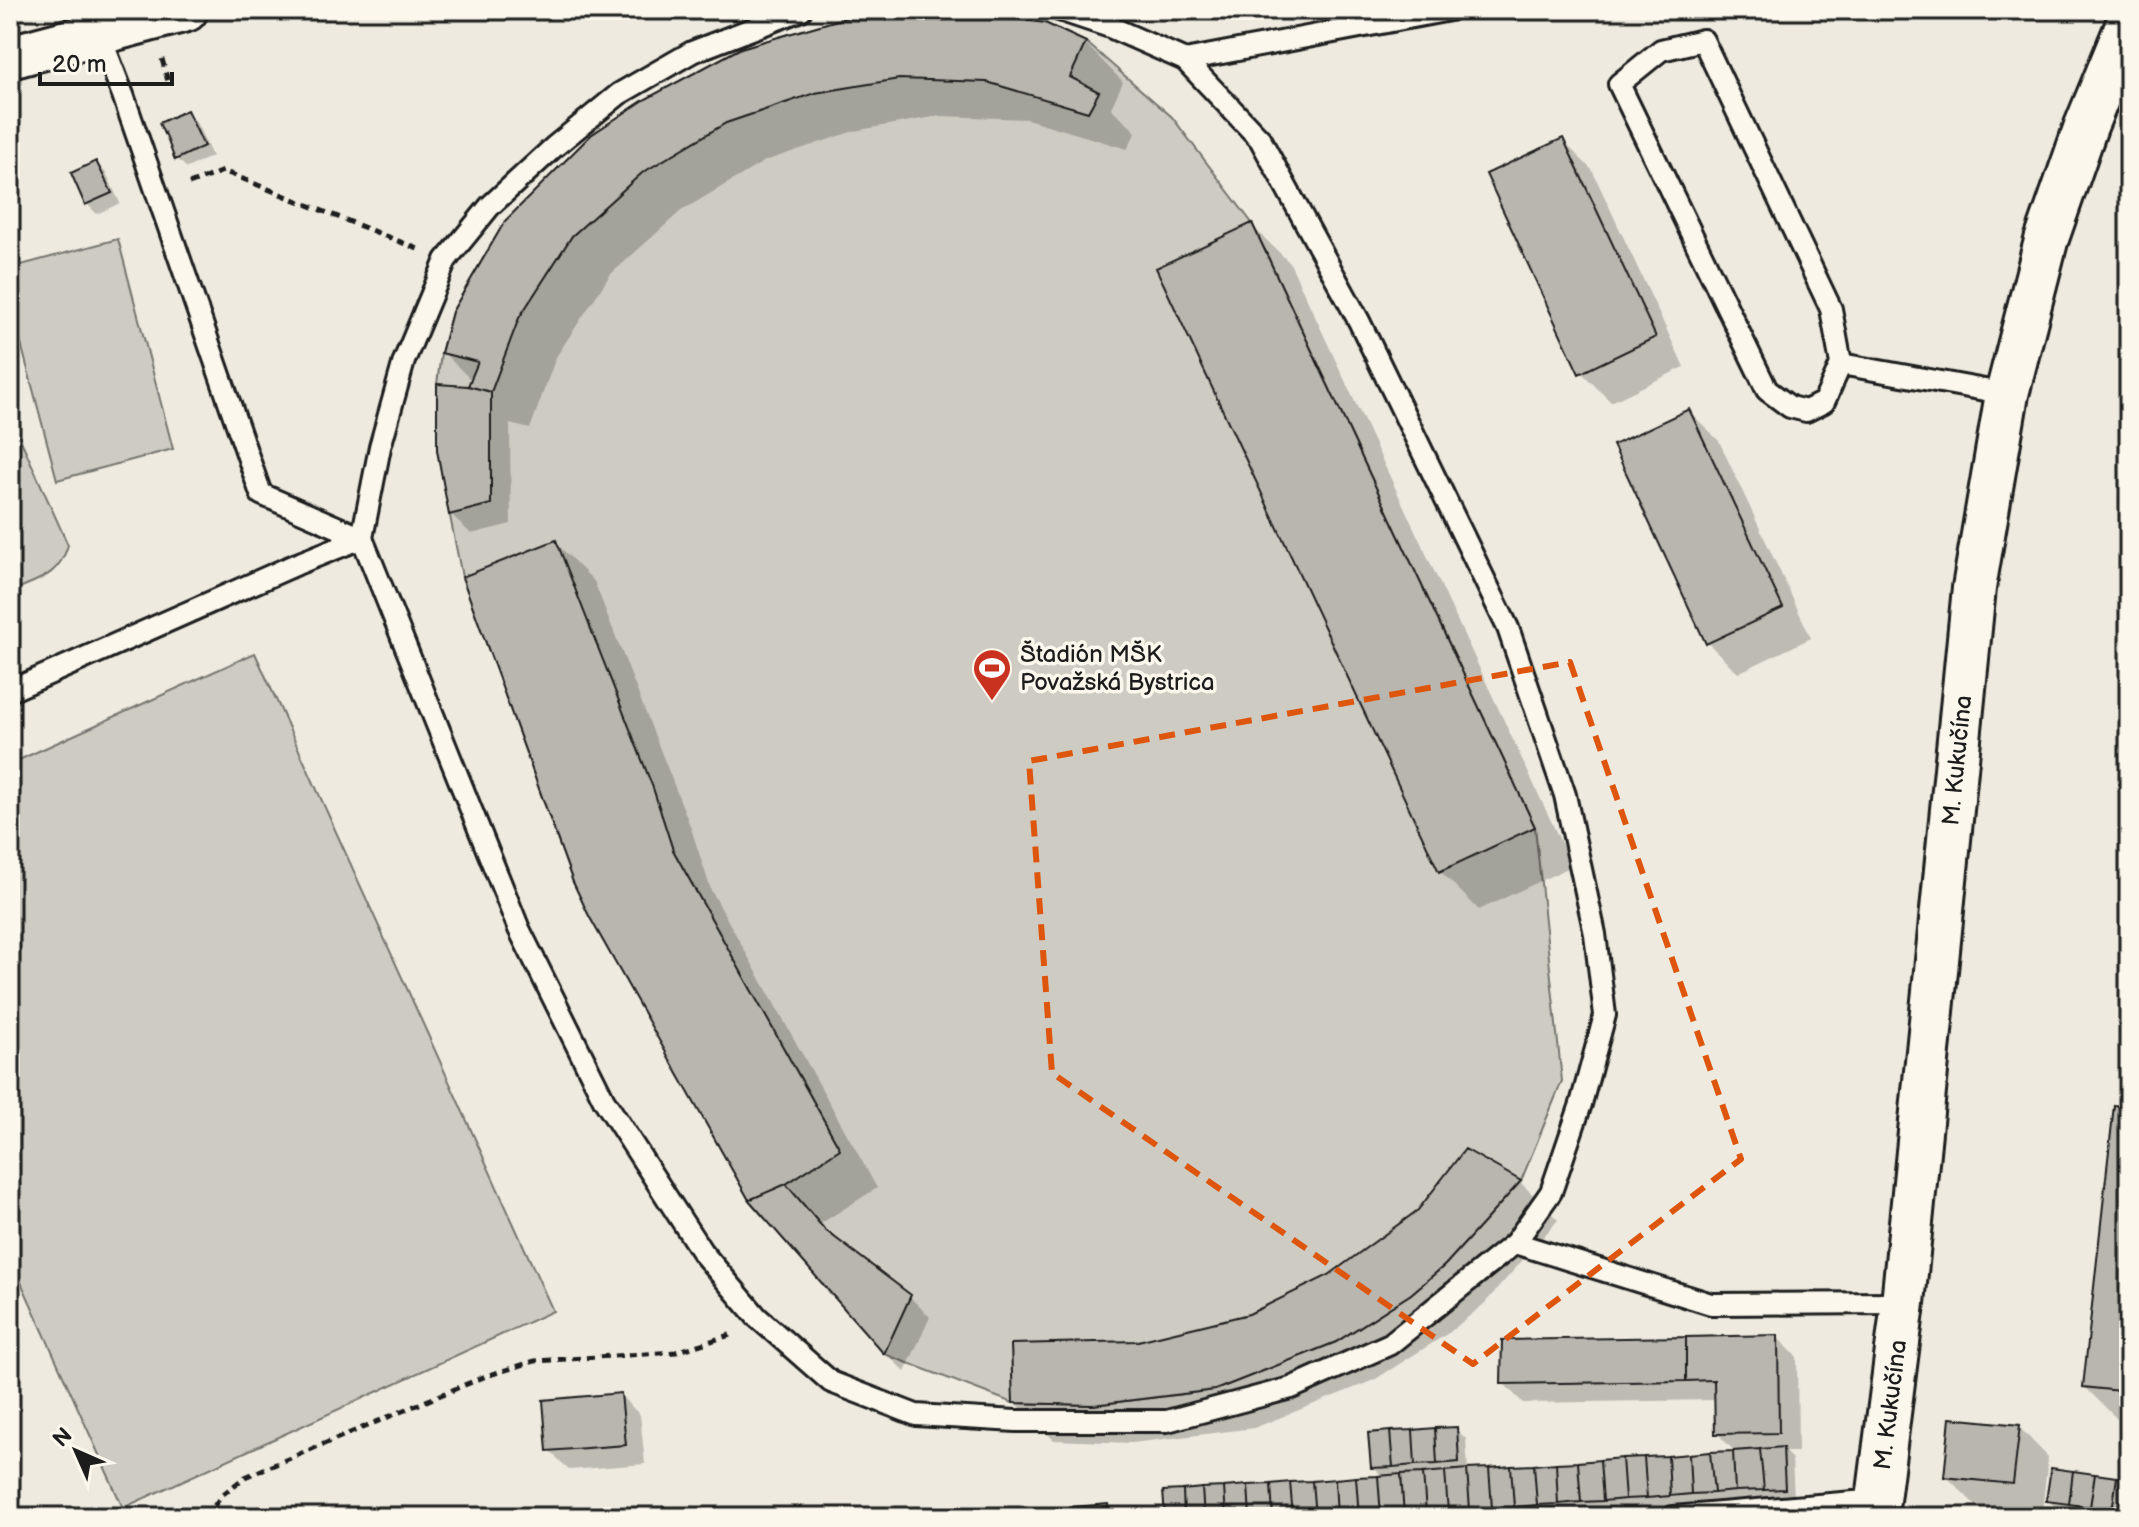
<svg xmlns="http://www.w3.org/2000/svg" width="2139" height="1527" font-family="'Balsamiq Sans',sans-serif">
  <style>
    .pitch { fill: #ceccc2; stroke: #75746f; stroke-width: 2 }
    .shadow { fill: #0003 }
    .building { fill: #b9b6af; stroke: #1c1c1c; stroke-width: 2 }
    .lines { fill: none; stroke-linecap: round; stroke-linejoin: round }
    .service-casing { stroke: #1c1c1c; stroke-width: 26 }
    .minor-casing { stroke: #1c1c1c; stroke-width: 48 }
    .path { stroke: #1c1c1c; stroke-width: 5; stroke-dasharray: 8 6; stroke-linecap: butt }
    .service { stroke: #fbf7ec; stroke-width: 20 }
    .minor { stroke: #fbf7ec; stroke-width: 42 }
    .marked { fill: none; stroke: #de560d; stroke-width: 6; stroke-dasharray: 16 10; stroke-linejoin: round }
    .labels { text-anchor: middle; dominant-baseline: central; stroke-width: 7; stroke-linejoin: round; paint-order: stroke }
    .poi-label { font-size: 24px; fill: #1c1c1c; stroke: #fbf7ec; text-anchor: start }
    .street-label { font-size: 24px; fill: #1c1c1c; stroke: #fbf7ec }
  </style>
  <rect width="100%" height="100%" fill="#eeeadf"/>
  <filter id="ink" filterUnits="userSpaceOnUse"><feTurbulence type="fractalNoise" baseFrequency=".0125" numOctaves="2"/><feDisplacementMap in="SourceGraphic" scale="16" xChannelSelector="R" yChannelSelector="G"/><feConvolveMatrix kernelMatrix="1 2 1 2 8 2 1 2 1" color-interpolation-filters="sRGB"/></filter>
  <g filter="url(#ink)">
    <path class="pitch" d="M909,10l136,13 41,19 86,75 80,106 283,604 27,254 -41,100 -76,84 -34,29 -75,48 -121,48 -122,15 -80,-2 -129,-49 -135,-154 -176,-318 -111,-305 -25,-127v-66l4,-31 11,-41 53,-91 86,-86 53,-35 97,-52 110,-32z
      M118,239l55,210 -116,31 -47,-178v-34z
      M10,422l4,3 54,120c-9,32 -30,34 -58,47z
      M255,653l298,658 -430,197 -113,-250v-494z"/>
    <path class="shadow" d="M930,10l155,33 38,39 -12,26 25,24 -9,17 -100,-30 -88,-3 -85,15 -89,30 -84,50 -71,64 -54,82 -26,72 -20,-5 1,100 -40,10 -20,-20 18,-126 3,-7 -29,-29 63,-130z
      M186,113l10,9 16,34 -25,12 -10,-9z
      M1562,140l30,30 92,197 -73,35 -30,-30z
      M96,163l10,10 14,30 -23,11 -10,-10z
      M1251,225l39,38 282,603 -93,44 -39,-39z
      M1689,411l30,30 92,197 -73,35 -30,-30 -92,-197z
      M556,543l38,38 97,247 20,62 166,298 -57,36 13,15 77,58 20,20 -25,55 -19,-19 -135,-155z
      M2129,1109v322l-44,-44z
      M1520,1182l38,38 -74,84 -34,28 -76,48 -120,48 -122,15 -78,-3 -39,-38 123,-59 112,-28z
      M1777,1337l20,20 1,95h-13l7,7 2,39 -283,19h-344l216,-40 -10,-10 83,-38 10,10 2,32 268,-18 -19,-20 -1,-33 -193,3 -20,-20z
      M620,1395l20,20 5,49 -76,6 -20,-20z
      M2019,1427l29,30 -6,55 -66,-6 -30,-30z
      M2129,1481v36h-32l-39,-7 -10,-10z
      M1107,1506l10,11h-42z"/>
    <path class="building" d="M909,10h36l100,13 41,19 -16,35 29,15 -11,20 -101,-30 -88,-3 -84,14 -89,30 -84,50 -70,63 -53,82 -28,74 -23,-6 10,-24 -37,-9 11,-41 53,-91 86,-86 53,-35 97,-52 110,-32z
      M187,110l17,36 -29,14 -10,-27 -1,1 -5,-11z
      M1563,138l93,199 -77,37 -93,-200z
      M96,161l16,32 -27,12 -14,-32z
      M1252,223l283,604 -96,45 -283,-604z
      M437,384l31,2 23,6v112l-42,11 -12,-65z
      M1689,409l94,199 -77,36 -93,-199z
      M556,540l97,248 20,62 167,299 -54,35 -37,16 -160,-284 -16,-34 -111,-305z
      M2114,1105l15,2v285l-46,-5z
      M1465,1149l56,32 -76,84 -34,29 -75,48 -121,48 -122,15 -80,-2 -2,-59 127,-3 111,-27 80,-39 89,-65z
      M786,1184l39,46 86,65 -27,59 -135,-154z
      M1778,1335l1,98 -64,1 -1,-54 -28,1v-44z
      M1686,1337v44l-185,3 1,-44z
      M621,1393l5,52 -79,6 -4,-51z
      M1950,1418l70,7 -7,59 -69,-7z
      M1457,1427l2,35 -22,2 -2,-36z
      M1435,1428l2,36 -22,1 -2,-35z
      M1413,1430l2,35 -22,2 -3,-36z
      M1390,1431l3,36 -22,1 -3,-35z
      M1783,1447l2,42 -21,1 -4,-41z
      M1760,1449l4,41 -29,1 -2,-40z
      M1733,1451l2,40 -21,2 -4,-41z
      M1710,1452l4,41 -23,1 -2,-40z
      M1689,1454l2,40 -21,2 -2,-40z
      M1668,1456l2,40 -23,2 -3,-41z
      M1644,1457l3,41 -22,1 -3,-41z
      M1622,1458l3,41 -22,2 -3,-41z
      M1600,1460l3,41 -22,1 -3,-40z
      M1578,1462l3,40 -23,2 -2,-41z
      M1556,1463l2,41 -21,1 -3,-40z
      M1534,1465l3,40 -23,2 -3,-41z
      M1511,1466l3,41 -22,1 -3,-40z
      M1489,1468l3,40 -22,2 -3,-41z
      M2051,1468l22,3 -4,33 -23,-3z
      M1467,1469l3,41 -22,2 -3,-41z
      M1445,1471l3,41 -22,1 -3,-40z
      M2073,1471l22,3 -5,33 -21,-3z
      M1423,1473l3,40 -22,2 -3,-41z
      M1401,1474l3,41 -23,1 -3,-40z
      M2095,1474l22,3 -5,34 -22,-4z
      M1378,1476l3,40 -22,1 -3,-40z
      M1356,1477l3,40h-22l-2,-38z
      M2117,1477l12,2v34l-17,-2z
      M1335,1479l2,38h-22l-3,-36z
      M1312,1481l3,36h-22l-3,-35z
      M1290,1482l3,35h-20l-2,-33z
      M1271,1484l2,33h-23l-2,-32z
      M1248,1485l2,32h-24l-2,-30z
      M1224,1487l2,30h-22l-2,-29z
      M1202,1488l2,29h-20l-1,-27z
      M1183,1490l1,27h-19l-2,-26z
      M1108,1504l1,13h-36v-10z
      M2096,1509l33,4v4h-34z"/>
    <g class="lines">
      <g class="service-casing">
        <path id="service" d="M801,10l-109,42 -73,42 -65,53 -64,59 -44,54 -42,101 -24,86 -18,91 157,391 85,171 98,152 55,65 74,65 85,33 100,6h151l124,-33 99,-44 125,-101 36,-51 30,-88 24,-89 -10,-81 -30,-139 -57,-167 -149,-307 -99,-182 -75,-79 -75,-33 -51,-17
          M1703,40l128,269 10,55 -17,38 -18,9 -16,-4 -23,-17 -148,-306 42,-34z
          M1185,60l265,-50
          M1841,364l166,30
          M10,691l287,-127 65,-26 -101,-44 -138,-399 -24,-62
          M1515,1243l196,61 192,-1
          M1673,1517l205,-17"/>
      </g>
      <g class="minor-casing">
        <g id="minor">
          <path d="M10,57l176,-47"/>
          <path id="s1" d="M1872,1517l6,-17 25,-197 71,-715 33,-194 39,-153 40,-115 43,-105"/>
        </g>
      </g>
      <path class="path" d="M162,59l7,26
        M189,184l34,-13 195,78
        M206,1517l16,-22 23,-18 241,-101 49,-15 141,-9 54,-17"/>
      <use href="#service" class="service"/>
      <use href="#minor" class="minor"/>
    </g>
  </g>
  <path class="marked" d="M1570,662l171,497 -268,205 -421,-291 -23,-312z"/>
  <defs>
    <g id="stadium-pin" transform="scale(2)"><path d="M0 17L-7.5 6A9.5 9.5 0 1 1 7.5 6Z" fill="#c8321e" stroke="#fbf7ec"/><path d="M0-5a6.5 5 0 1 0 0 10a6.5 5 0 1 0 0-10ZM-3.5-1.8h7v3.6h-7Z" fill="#fff"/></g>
  </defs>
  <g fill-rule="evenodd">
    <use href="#stadium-pin" x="992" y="668"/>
  </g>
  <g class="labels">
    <g class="poi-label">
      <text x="1020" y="654">Štadión MŠK<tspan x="1020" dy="28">Považská Bystrica</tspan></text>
    </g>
    <g class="street-label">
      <text stroke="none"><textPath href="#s1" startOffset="762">M. Kukučína</textPath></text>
      <text stroke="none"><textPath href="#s1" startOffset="114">M. Kukučína</textPath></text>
    </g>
  </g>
  <rect width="2139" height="1527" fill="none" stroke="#fbf7ec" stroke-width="40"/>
  <rect x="20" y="20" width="2099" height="1487" fill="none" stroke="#1c1c1c" stroke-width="3" filter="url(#ink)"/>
  <g transform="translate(76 1451) rotate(315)" stroke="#fbf7ec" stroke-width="6" paint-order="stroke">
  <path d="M0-6L14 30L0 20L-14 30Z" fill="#1c1c1c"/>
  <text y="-12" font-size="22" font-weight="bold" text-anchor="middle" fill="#1c1c1c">N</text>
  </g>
  <path d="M40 72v12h132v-12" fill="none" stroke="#1c1c1c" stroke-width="4"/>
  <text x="52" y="72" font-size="24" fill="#1c1c1c" stroke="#fbf7ec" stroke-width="6" paint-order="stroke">20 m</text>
</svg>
